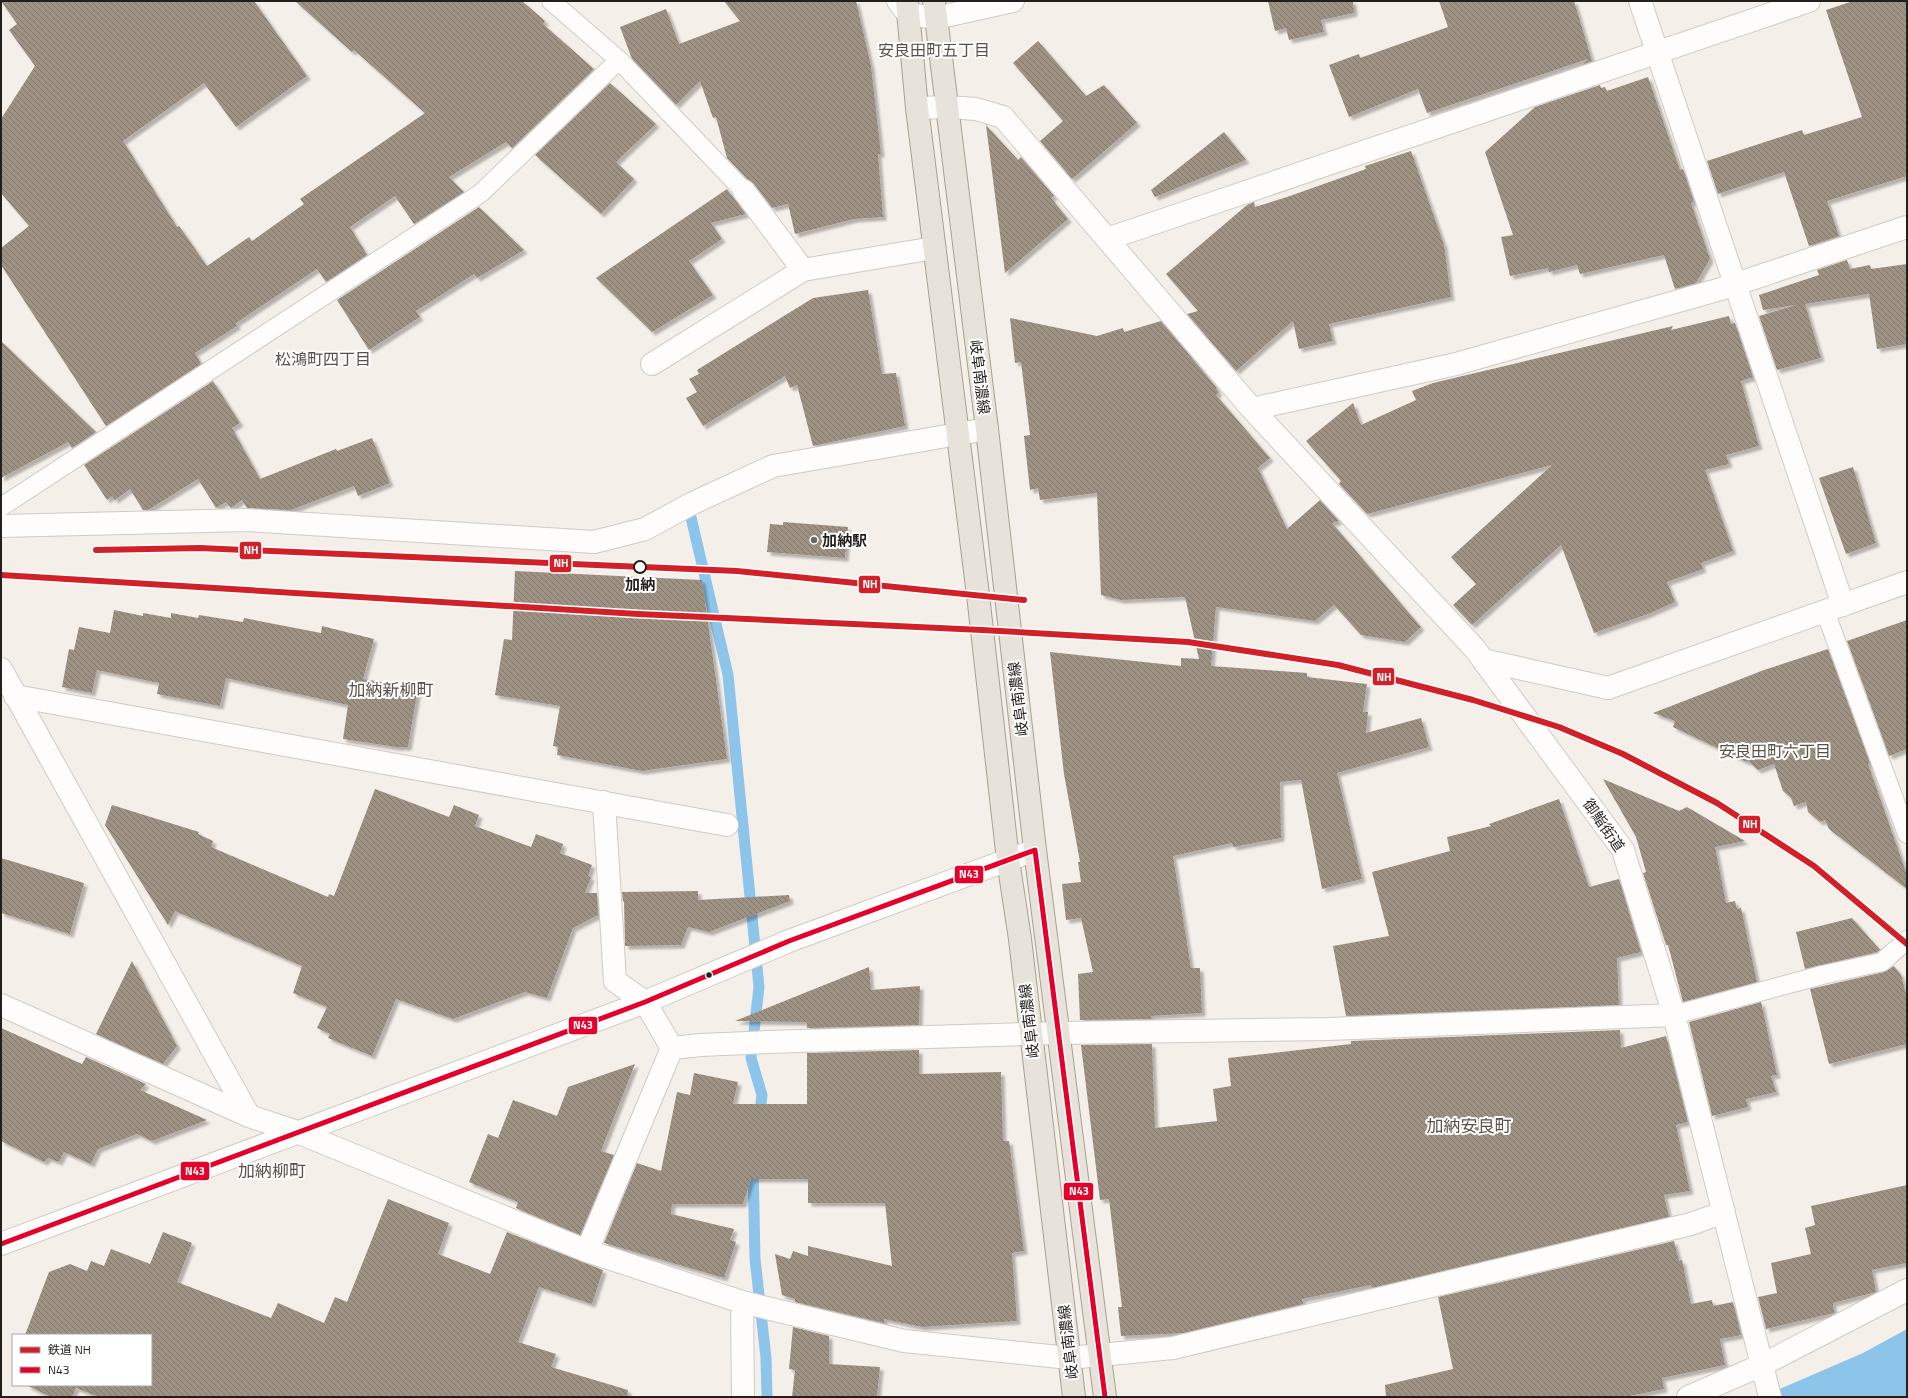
<svg xmlns="http://www.w3.org/2000/svg" width="1908" height="1398" font-family="'Titillium Web','Noto Sans JP',sans-serif">
  <style>
    .water { fill: #8dc4ea }
    .lines { fill: none; stroke-linecap: round; stroke-linejoin: round }
    .stream { stroke: #8dc4ea; stroke-width: 11 }
    .building { fill: url(#building-back-hatch); filter: url(#shadow) }
    .service-casing { stroke: #d0cbc7; stroke-width: 20 }
    .minor-casing { stroke: #d0cbc7; stroke-width: 24 }
    .tertiary-casing { stroke: #d0cbc7; stroke-width: 24 }
    .primary-casing { stroke: #a9a090; stroke-width: 24 }
    .service { stroke: #fefdfc; stroke-width: 18 }
    .minor { stroke: #fefdfc; stroke-width: 22 }
    .tertiary { stroke: #fefdfc; stroke-width: 22 }
    .primary { stroke: #e7e3db; stroke-width: 22 }
    .bus-1-casing { stroke: #fff; stroke-width: 8 }
    .bus-1 { stroke: #e4002b; stroke-width: 5 }
    .rail-1-casing { stroke: #fff; stroke-width: 9 }
    .rail-1 { stroke: #d12027; stroke-width: 6 }
    .poi-dot { fill: #6c6863; stroke: #fff; stroke-width: 1.5 }
    .stop-dot { fill: #fff; stroke: #231f1b; stroke-width: 2 }
    .bus-dot { fill: #231f1b; stroke: #fff; stroke-width: 1.5 }
    .labels { text-anchor: middle; dominant-baseline: central; stroke-width: 4; stroke-linejoin: round; paint-order: stroke }
    .street-label { font-size: 15px; fill: #231f1b; stroke: #fff }
    .poi-label { font-size: 15px; font-weight: bold; fill: #231f1b; stroke: #fff; text-anchor: start }
    .stop-label { font-size: 15px; font-weight: bold; fill: #231f1b; stroke: #fff }
    .neighbourhood-label { font-size: 16px; fill: #5a5048; stroke: #fff }
    .quarter-label { font-size: 17px; fill: #5a5048; stroke: #fff }
    .line-badge { stroke: #fff; stroke-width: 1.5 }
    .badge-label { font-size: 11px; text-anchor: middle; font-weight: bold; fill: #fff }
  </style>
  <defs>
    <pattern id="building-back-hatch" width="6" height="6" patternUnits="userSpaceOnUse"><rect width="6" height="6" fill="#9e9284"/><path d="M-1 5l2 2M0 0l6 6M5-1l2 2" fill="none" stroke="#80776b"/></pattern>
    <filter id="shadow"><feDropShadow dx="3.5" dy="3.5" stdDeviation="1" flood-color="#0004"/></filter>
  </defs>
  <rect width="100%" height="100%" fill="#f5efe9"/>
  <path class="water" d="M1907,1329v68h-146l102,-44z"/>
  <g class="lines">
    <path class="stream" d="M689,509l39,166 31,312 -8,71 11,37 -3,24
      M753,1165l2,94 11,99 1,39"/>
  </g>
  <path class="building" d="M1,1h253l53,75 -71,51 -32,-44 -81,58 54,86 2,-1 28,40 42,-29 3,4 52,-37 -4,-5 125,-86 -71,-63 -2,2 -57,-51h227l23,20 -2,3 51,45 -82,79 -6,-6 -57,35 15,15 -50,32 -19,-28 -45,31 17,28 -41,27 -9,-13 -81,54 1,3 -42,27 6,11 -95,62 -105,-161v-17l28,-22 -28,-33v-74l34,-53 -26,-36 8,-6z
    M724,1h132l15,65 10,88h-3l5,63 -29,2 -59,15 -7,-30 -16,4 -18,-24 -7,-5 -20,-21 -11,-41 -3,1 -13,-37 -24,24 -44,-46 -12,-32 46,-18 13,35 61,-23z
    M1268,1h85l1,12 -33,7 3,12 -35,8 -3,-12 -11,3z
    M1439,1h135l18,60 -10,4 6,-6 -161,54 -9,-24 -69,28 -20,-52 30,-11 1,4 88,-31z
    M1853,1h54v175l-80,25 12,35 -30,10 -25,-74 -66,22 -11,-33 95,-31 2,5 58,-18 -36,-107z
    M1038,41l48,55 18,-11 33,38 -65,56 -32,-38 23,-20 -50,-58z
    M1648,77l32,93 3,-1 11,33 -3,1 19,56 -14,24 -21,6 -11,-34 -84,19 -3,-9 -28,7 -1,-4 -38,8 -9,-39 12,-2 -28,-83 50,-45 65,-22 1,3 4,-1 2,4z
    M610,83l46,41 -40,38 18,17 -33,35 -66,-59z
    M986,125l32,35 3,-3 33,39 -3,2 17,21 -63,54z
    M1224,132l22,28 -91,37 -4,-7z
    M1411,151l33,94 7,52 -122,27 4,17 -34,8 -6,-28 -57,50 -49,-57 11,-3 -32,-37 81,-69 7,-3 1,5 32,-10 79,-28 -1,-3z
    M727,189l19,25 -35,9 11,16 -33,22 24,34 -61,37 -56,-54z
    M479,207l45,43 -47,28 -3,-4 -58,37 4,6 -51,33 -32,-50z
    M1847,260l3,9 20,-4 1,4 36,-5v80l-30,5 -8,-55 -64,10 16,54 -44,12 -18,-54 37,-11 -33,5 -4,-15 60,-20 -2,-5z
    M868,290l14,84 14,-1 9,53 -92,20 -16,-61 -7,3 -5,-12 -82,50 -17,-28 11,-6 -8,-13 10,-5 -2,-4 116,-72z
    M1729,316l2,8 4,-1 18,54 -12,4 18,65 -33,9 3,9 -24,6 28,81 -32,12 2,6 -36,13 8,20 -27,12 -54,19 -33,-88 -89,80 -19,-20 23,-21 -25,-27 101,-92 -185,49 -28,-30 2,-3 -35,-40 47,-38 8,22 55,-25 -4,-9 21,-8 240,-57 -2,4z
    M1010,318l87,18 26,-8 1,4 37,-11 56,67 -1,1 3,3 -3,3 54,63 -12,10 29,61 33,-29 19,21 -7,2 89,104 -16,15 -44,-7 -27,-30 -19,16 -99,-14 -5,59 96,7v4l60,7 -4,28h5l-2,21 55,-15 8,29 -92,26 25,106 -40,10 -21,-109 -21,2 1,56 -48,9 -1,-4 -59,13 18,112h9l2,45 -51,3v3l-71,1 -2,-46 15,-2 -12,-54 -15,2 -4,-36 19,-2 -3,-20h2l-16,-88 -14,-122 131,14v-8l18,1 -14,-62 -64,3 -20,-5 -4,-102 -57,7 -2,-12 -8,2 -6,-54 6,-1 -9,-73 -6,1z
    M1,341l95,91 -24,16 -4,-6 -67,36z
    M213,381l27,42 -8,5 28,51 76,-30 1,2 35,-13 18,45 -32,13 -4,-10 -63,24 -44,-2 -5,-8 -11,8 -5,-6 -10,6 -18,-29 -50,31h-5l-13,-21 -15,11 -3,-4 -5,4 -23,-35z
    M1853,467l23,76 -30,11 -27,-76z
    M783,522l65,5 -3,31 -78,-6 3,-28 13,1z
    M515,571l187,9 25,179 -85,12 -85,-16 1,-8 -5,-1 7,-40 -65,-11 9,-56 8,1z
    M114,610l29,6v-3l28,5v-5l27,5 1,-3 44,7 1,-4 77,15 1,-7 52,13 -11,40 55,9 -10,59h-12l-53,-8 5,-34 -122,-27 -6,28 -63,-12 2,-11 -62,-13 -5,23 -30,-6 7,-38 5,1 5,-23 31,6z
    M1907,620v129l-18,7 -42,-115z
    M1828,649l42,114 -2,1 39,111v14l-78,-60 -4,-9 -5,2 -12,-10 -2,-10 -12,4 -3,-8 -8,-7 -9,-27 -16,6 -10,-9 -1,1 -74,-35 2,-6 -22,-8 111,-43z
    M1603,779l76,32 8,-4 58,34 -30,6 11,56 9,-2 2,8 4,-1 16,74 -74,20 -15,-57h-2l-23,-72 3,-1 -10,-35z
    M375,789l74,28 5,-12 25,10 -4,11 56,21 5,-13 27,10 -3,9 32,12 -4,11 3,1 -6,16h12l1,22 -25,13 -26,70 -22,-6 -72,27 -57,-20 -24,57 -44,-18 2,-4 -13,-6 10,-21 -34,-14 9,-27 -127,-55 -7,14 -63,-100 7,-20 87,27 -1,2 15,7 -2,6 117,50 1,-3 5,2z
    M1559,799l30,88 30,-8 22,73 -24,6 2,47 -273,11 -13,-70 56,-10 -17,-64 78,-21 -3,-14 44,-11 -2,-2z
    M1,858l83,25 -14,51 -69,-21z
    M698,891v9l91,-5 1,6 -81,31 -21,-5 -7,18 -56,1 -1,-45 -1,1 -1,-10z
    M1852,918l28,32 -3,2 -72,17 -9,-37z
    M132,961l45,85 -14,18 -67,-30z
    M1894,966l7,9 6,23v46l-78,20 -19,-75 74,-17z
    M869,967l2,23 49,-4 -1,39 -112,3v-6l-72,-1z
    M1761,1002l16,73 -6,1 5,16 -30,7 2,8 -36,9 -23,-94z
    M1,1028l81,36 4,-7 60,27 -6,6 67,30 -55,21 -15,-7 -39,15 -7,15 -27,-12 -5,10 -11,-4 -4,4 -43,-21z
    M1620,1030l1,18 45,-12 22,86 -12,3 14,66 -26,4 5,22 -297,71 -1,-3 -69,14 1,5 -119,29 -63,3 -3,-29h4l-13,-108 -9,1 -19,-155 71,-1 3,84 62,-7 -4,-32 18,-3 -3,-28 123,-14v-3z
    M919,1050v24l82,-2 2,69h6l15,110 -12,2 5,68 -95,6 -38,-8v4l-89,-21v-3l-13,-4 -7,-41 15,5 3,-8 15,5v-10l84,20 -7,-63h-77v-24h-57l-8,25h-71l-1,10 63,15 -4,11 6,2 -12,36 -120,-35 33,-80 24,8 16,-79 13,3 4,-22 44,9 -5,22h74v-51z
    M635,1064l-34,87 13,4 -34,80 -64,-27 2,-6 -49,-20 19,-48 10,4 15,-38 44,16 11,-29z
    M1907,1185v78l-35,7 4,22 -43,11 1,10 -68,16 -8,-32 19,-4 -6,-30 40,-9 -6,-26 10,-3 -4,-19z
    M388,1199l61,24 -11,31 52,20 17,-42 96,38 -11,34 -53,-17 -21,55 38,12 -5,13 77,23 -1,7h-528l-23,-9 -4,9h-21l-25,-12h125v-50h-126l24,-63 21,-8 17,7 4,-10 13,5 7,-17 39,15 13,-32 29,11 -15,39 94,36 7,-15 46,20 11,-26 12,5z
    M1674,1241l5,20 3,-1 9,44 21,-4 1,6 20,-4 8,33 -21,4 5,26 -63,13 2,11 -39,8h-239l-1,-12 68,-16 -15,-72z
    M793,1327l36,9v28l51,3 -3,30h-85l3,-27 -6,-1z"/>
  <g class="lines">
    <g class="service-casing">
      <path id="service" d="M551,1l68,59 125,131
        M1,507l480,-314 138,-133
        M1825,611l82,223
        M1674,1015l148,-40 60,-13 25,-22"/>
    </g>
    <g class="minor-casing">
      <path id="minor" d="M898,1l10,13 28,4 77,-17
        M1640,1l203,604
        M917,108l30,-1 29,2 27,8 249,292 223,240 148,201 51,165 96,382
        M744,191l59,79 131,-22
        M1107,239l702,-238
        M652,364l151,-94
        M1252,409l204,-45 265,-75 186,-62
        M1,526l246,-6 347,22 51,-13 48,-26 80,-37 214,-37
        M1483,660l125,28
        M1,669l248,447
        M15,696l712,129
        M604,802l11,179 30,21 27,46
        M1,1005l248,111 48,16 290,119 155,51 162,39 165,17 104,-10 518,-124 33,-12
        M672,1048l29,-3 67,-3 290,-9 271,-4 345,-14
        M587,1251l85,-203
        M742,1302l1,95
        M1688,1397l74,-32 145,-75"/>
    </g>
    <g class="tertiary-casing">
      <path id="tertiary" d="M1608,688l299,-106
        M1,1244l644,-242 144,-61 246,-91"/>
    </g>
    <g class="primary-casing">
      <path id="primary" d="M907,1l10,107 61,487 30,265 12,79 54,458
        M934,1l53,428 48,421 70,547"/>
    </g>
    <use href="#service" class="service"/>
    <use href="#minor" class="minor"/>
    <use href="#tertiary" class="tertiary"/>
    <use href="#primary" class="primary"/>
    <g class="bus-1-casing">
      <path id="bus-1" d="M1,1244l644,-242 144,-61 246,-91 70,547"/>
    </g>
    <use href="#bus-1" class="bus-1"/>
    <g class="rail-1-casing">
      <path id="rail-1" d="M96,550l104,-2 537,23 287,29
        M1,575l637,39 344,16 206,12 150,23 135,35 86,27 64,27 94,49 97,63 93,78"/>
    </g>
    <use href="#rail-1" class="rail-1"/>
  </g>
  <circle class="poi-dot" cx="814" cy="540" r="4"/>
  <circle class="stop-dot" cx="640" cy="567" r="6"/>
  <circle class="bus-dot" cx="709" cy="975" r="3.5"/>
  <g class="labels">
    <g class="street-label">
      <text transform="translate(980 377) rotate(83)">岐阜南濃線</text>
      <text transform="translate(1018 699) rotate(-97)">岐阜南濃線</text>
      <text transform="translate(1604 825) rotate(55)">御鮨街道</text>
      <text transform="translate(1029 1021) rotate(-97)">岐阜南濃線</text>
      <text transform="translate(1068 1342) rotate(-97)">岐阜南濃線</text>
    </g>
    <g class="poi-label">
      <text x="822" y="540">加納駅</text>
    </g>
    <g class="stop-label">
      <text x="640" y="584">加納</text>
    </g>
    <g class="neighbourhood-label">
      <text x="934" y="50">安良田町五丁目</text>
      <text x="323" y="359">松鴻町四丁目</text>
      <text x="1775" y="751">安良田町六丁目</text>
    </g>
    <g class="quarter-label">
      <text x="391" y="690">加納新柳町</text>
      <text x="1469" y="1126">加納安良町</text>
      <text x="272" y="1171">加納柳町</text>
    </g>
  </g>
  <g class="line-badge">
    <rect x="239" y="541" width="23" height="19" rx="4" fill="#d12027"/>
    <rect x="549" y="554" width="23" height="19" rx="4" fill="#d12027"/>
    <rect x="858" y="575" width="23" height="19" rx="4" fill="#d12027"/>
    <rect x="1372" y="667" width="23" height="19" rx="4" fill="#d12027"/>
    <rect x="1738" y="815" width="23" height="19" rx="4" fill="#d12027"/>
    <rect x="954" y="865" width="30" height="19" rx="4" fill="#e4002b"/>
    <rect x="568" y="1016" width="30" height="19" rx="4" fill="#e4002b"/>
    <rect x="180" y="1161" width="30" height="20" rx="4" fill="#e4002b"/>
    <rect x="1063" y="1182" width="31" height="19" rx="4" fill="#e4002b"/>
  </g>
  <g class="badge-label">
    <text x="251" y="554">NH</text>
    <text x="561" y="567">NH</text>
    <text x="870" y="588">NH</text>
    <text x="1384" y="681">NH</text>
    <text x="1750" y="828">NH</text>
    <text x="969" y="878">N43</text>
    <text x="583" y="1029">N43</text>
    <text x="195" y="1175">N43</text>
    <text x="1079" y="1195">N43</text>
  </g>
  <rect width="1908" height="1398" fill="none" stroke="#231f1b" stroke-width="4"/>
  <rect x="12" y="1334" width="140" height="52" fill="#ffffff" stroke="#a7a5a4"/>
  <rect x="20" y="1347" width="20" height="6" fill="#d12027" stroke="#a7a5a4"/>
  <text x="48" y="1354" font-size="12" fill="#231f1b">鉄道 NH</text>
  <rect x="20" y="1367" width="20" height="6" fill="#e4002b" stroke="#a7a5a4"/>
  <text x="48" y="1374" font-size="12" fill="#231f1b">N43</text>
</svg>
